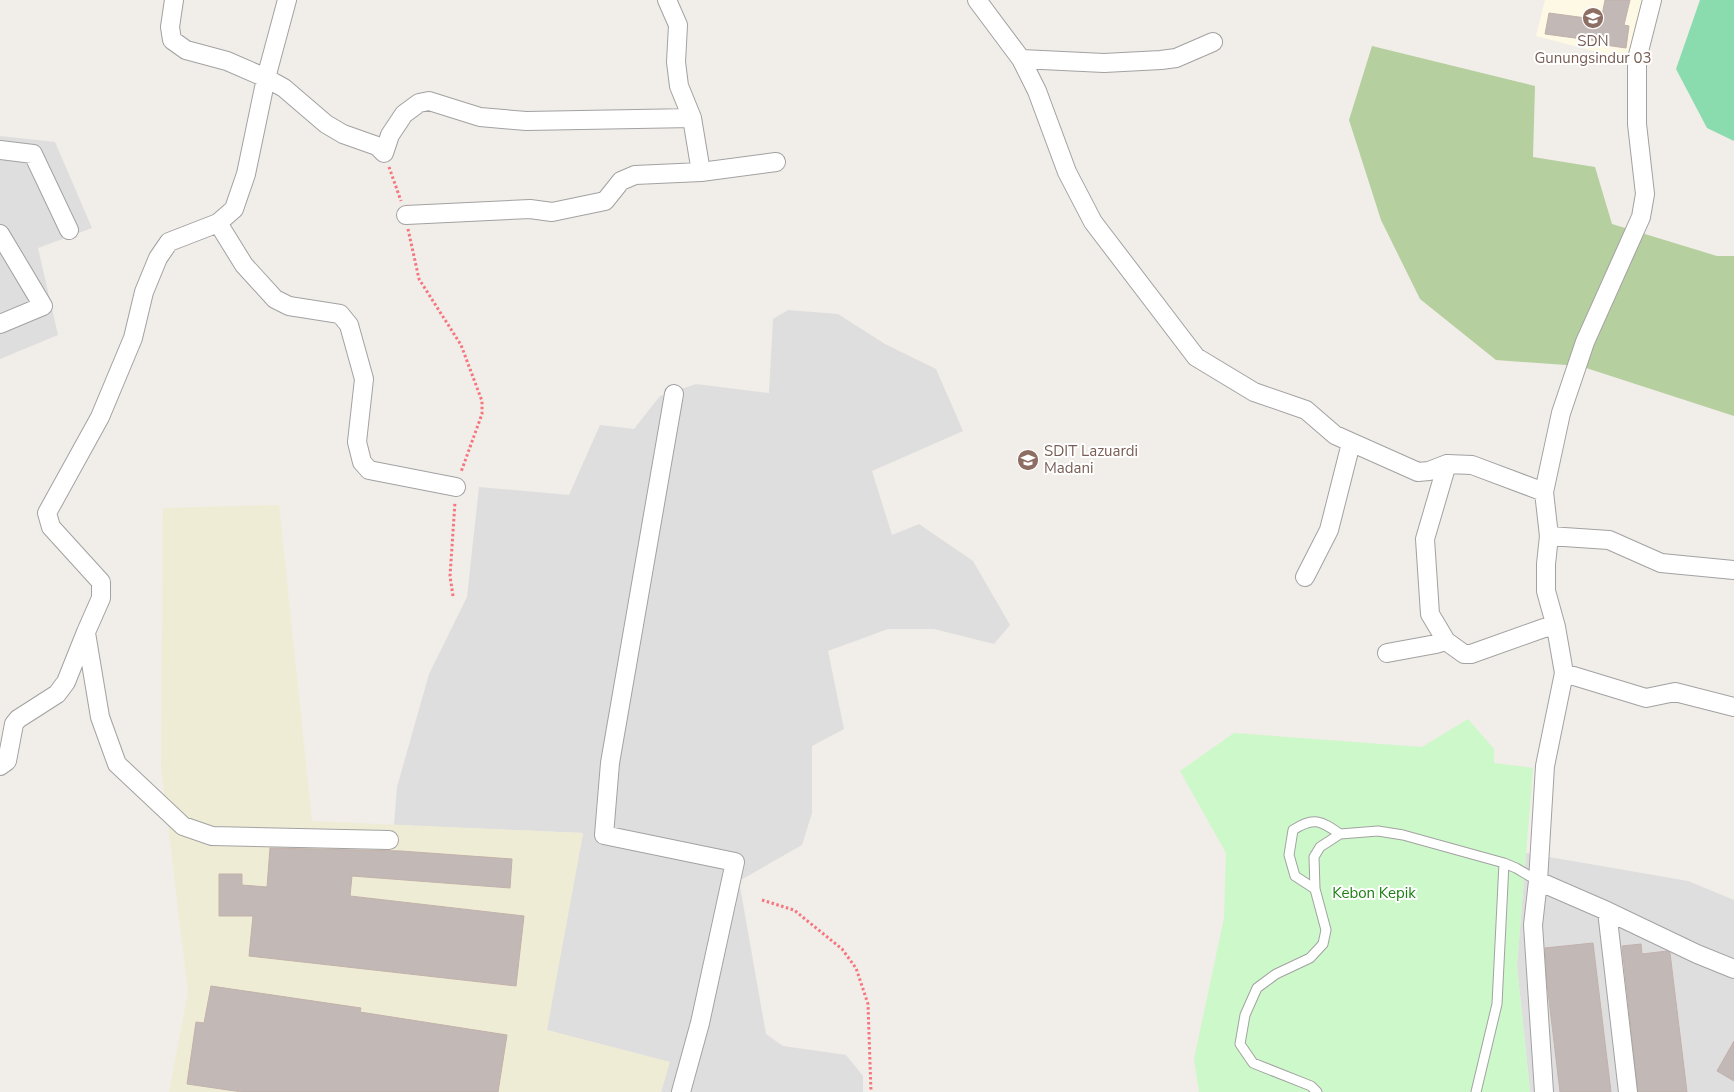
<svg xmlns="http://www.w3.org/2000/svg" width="1734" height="1092" font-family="'Nunito Sans',sans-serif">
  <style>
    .residential { fill: #dfdede }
    .education { fill: #fef9e5 }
    .farmland { fill: #efecd5 }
    .forest { fill: #b5cf9f }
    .park { fill: #cdf8c9 }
    .pitch { fill: #8adcae }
    .building { fill: #c2b8b5; stroke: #c2b1ab }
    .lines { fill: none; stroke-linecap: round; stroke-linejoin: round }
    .lane-casing { stroke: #a2a2a2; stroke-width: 11 }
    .street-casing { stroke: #a2a2a2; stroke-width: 20 }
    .path { stroke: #f5767f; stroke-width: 3; stroke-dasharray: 2.5 2.5; stroke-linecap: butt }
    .lane { stroke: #fff; stroke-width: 9 }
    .street { stroke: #fff; stroke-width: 18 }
    .labels { text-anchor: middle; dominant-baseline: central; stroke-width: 4; stroke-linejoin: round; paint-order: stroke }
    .education-label { font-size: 15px; fill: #785e54; stroke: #fff }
    .park-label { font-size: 15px; fill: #1b7e10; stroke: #fff }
  </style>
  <rect width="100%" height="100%" fill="#f1ede8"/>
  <path class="residential" d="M0,136l55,6 37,86 -54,20 20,87 -58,24z
    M788,310l50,4 47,30 51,25 27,62 -91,40 20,64 27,-11 54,37 37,64 -16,19 -60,-15h-46l-60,22 16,78 -32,17v67l-10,32 -63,36 27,153 17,12 63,9 17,21v16h-202l8,-30 -123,-32 37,-197 -189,-8 3,-38 32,-113 38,-77 12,-110 90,8 31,-70 34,4 26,-33 36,-12 73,9 4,-74z
    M1526,853l162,28 46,19v192h-204l-13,-126z"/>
  <path class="education" d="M1545,0h106l-16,62 -99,-26z"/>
  <path class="farmland" d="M279,505l33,316 271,12 -36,197 123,32 -9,30h-492l19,-100 -27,-225 2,-259z"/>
  <path class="forest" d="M1372,46l163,40 -2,71 62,10 17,57 105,32h17v160l-154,-50 -84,-6 -76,-61 -39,-79 -32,-100z"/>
  <path class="park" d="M1468,719l26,30v14l39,5 -16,198 13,126h-331l-5,-33 30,-141 2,-65 -46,-82 54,-38 188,14z"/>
  <path class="pitch" d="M1700,0h34v141l-27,-13 -31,-59z"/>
  <path class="building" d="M1605,0h25l-6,25 5,1 -3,22 -21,-3v-3l-60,-8 4,-21 52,7z
    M270,848l131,3 111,8 -2,29 -158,-12 -2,20 174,20 -8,70 -267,-30 4,-40h-34v-42h23v11l25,2z
    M1593,943l18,149h-51l-13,-109 -2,-35z
    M1641,944l1,10 25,-3 3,2 17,139h-49l-16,-146z
    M211,986l150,22 -1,4 147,23 -9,57h-256l-55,-8 9,-62 8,1z
    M1734,1041v40l-17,-10z"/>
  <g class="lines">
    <g class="lane-casing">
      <path id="lane" d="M1315,889l-20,-13 -6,-21 4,-25c21,-14 28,-9 47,4
        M1317,1092l-6,-6 -58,-23 -13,-19 5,-29 12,-27 19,-14 34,-16 13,-14 3,-14 -11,-41 -1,-32 6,-10 20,-13 38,-3 25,4 101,28 12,5 22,13
        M1476,1092l21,-88 7,-141"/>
    </g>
    <g class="street-casing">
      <path id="street" d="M287,0l-21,78 18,10 42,36 17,10 34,12 7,7 6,-18 14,-21 15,-11 10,-2 51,16 46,4 166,-3 9,54 75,-10
        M667,0l11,25 -2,37 3,24 13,32
        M977,0l44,59 16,32 30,81 26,50 103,135 58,35 52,18 29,25 83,37 11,-1 18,-7 25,1 72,27
        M1021,59l83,4 57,-3 15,-2 37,-16
        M0,150l33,4 36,76
        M406,215l124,-6 22,3 53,-11 16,-20 14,-6 66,-3
        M218,223l26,42 31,34 14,7 51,8 9,11 15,54 -7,63 5,20 7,8 87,17
        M0,234l43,72 -43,18
        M674,394l-64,369 -6,72 131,27 -35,161 -19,69
        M1447,464l-22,75 5,75 16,27 18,13h7l73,-26 12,-1
        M1549,536l60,4 52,23 73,7
        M1305,577l24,-47 20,-79 4,-7
        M86,633l14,84 17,47 66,62 29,10 177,4
        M1387,653l49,-9 10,-3
        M1564,673l82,25 29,-6 59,15
        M0,766l7,-5 7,-37 4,-5 39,-25 9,-12 20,-50 15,-34v-16l-50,-55 -4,-14 53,-96 33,-79 11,-46 14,-34 11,-16 49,-19 16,-14 12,-35 20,-96 -39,-17 -41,-11 -14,-10 -2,-13 4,-27
        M1538,881l69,30 90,43 37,15
        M1607,911l21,181
        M1544,1092l-11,-167 5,-44 7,-115 19,-93 -8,-46 -10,-36v-27l3,-28 -5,-44 17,-79 24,-71 56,-125 4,-23 -8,-70v-65l15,-59"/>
    </g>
    <path class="path" d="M389,167l12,34
      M408,229l11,50 42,66 21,56v13l-21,58
      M453,596l-3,-20 5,-74
      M762,900l32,10 48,39 14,19 12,36 3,88"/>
    <use href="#lane" class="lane"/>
    <use href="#street" class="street"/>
  </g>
  <defs>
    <g id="school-disc" transform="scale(1.125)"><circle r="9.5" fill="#8d6e63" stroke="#fff"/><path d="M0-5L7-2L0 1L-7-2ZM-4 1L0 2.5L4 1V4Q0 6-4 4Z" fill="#fff"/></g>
  </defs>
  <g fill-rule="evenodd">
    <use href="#school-disc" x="1593" y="18"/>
    <use href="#school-disc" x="1028" y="460"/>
  </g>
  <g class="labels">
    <g class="education-label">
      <text x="1593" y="41">SDN<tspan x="1593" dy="17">Gunungsindur 03</tspan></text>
      <text x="1044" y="451" text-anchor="start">SDIT Lazuardi<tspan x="1044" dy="17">Madani</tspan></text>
    </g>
    <g class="park-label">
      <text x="1374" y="893">Kebon Kepik</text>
    </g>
  </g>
</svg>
